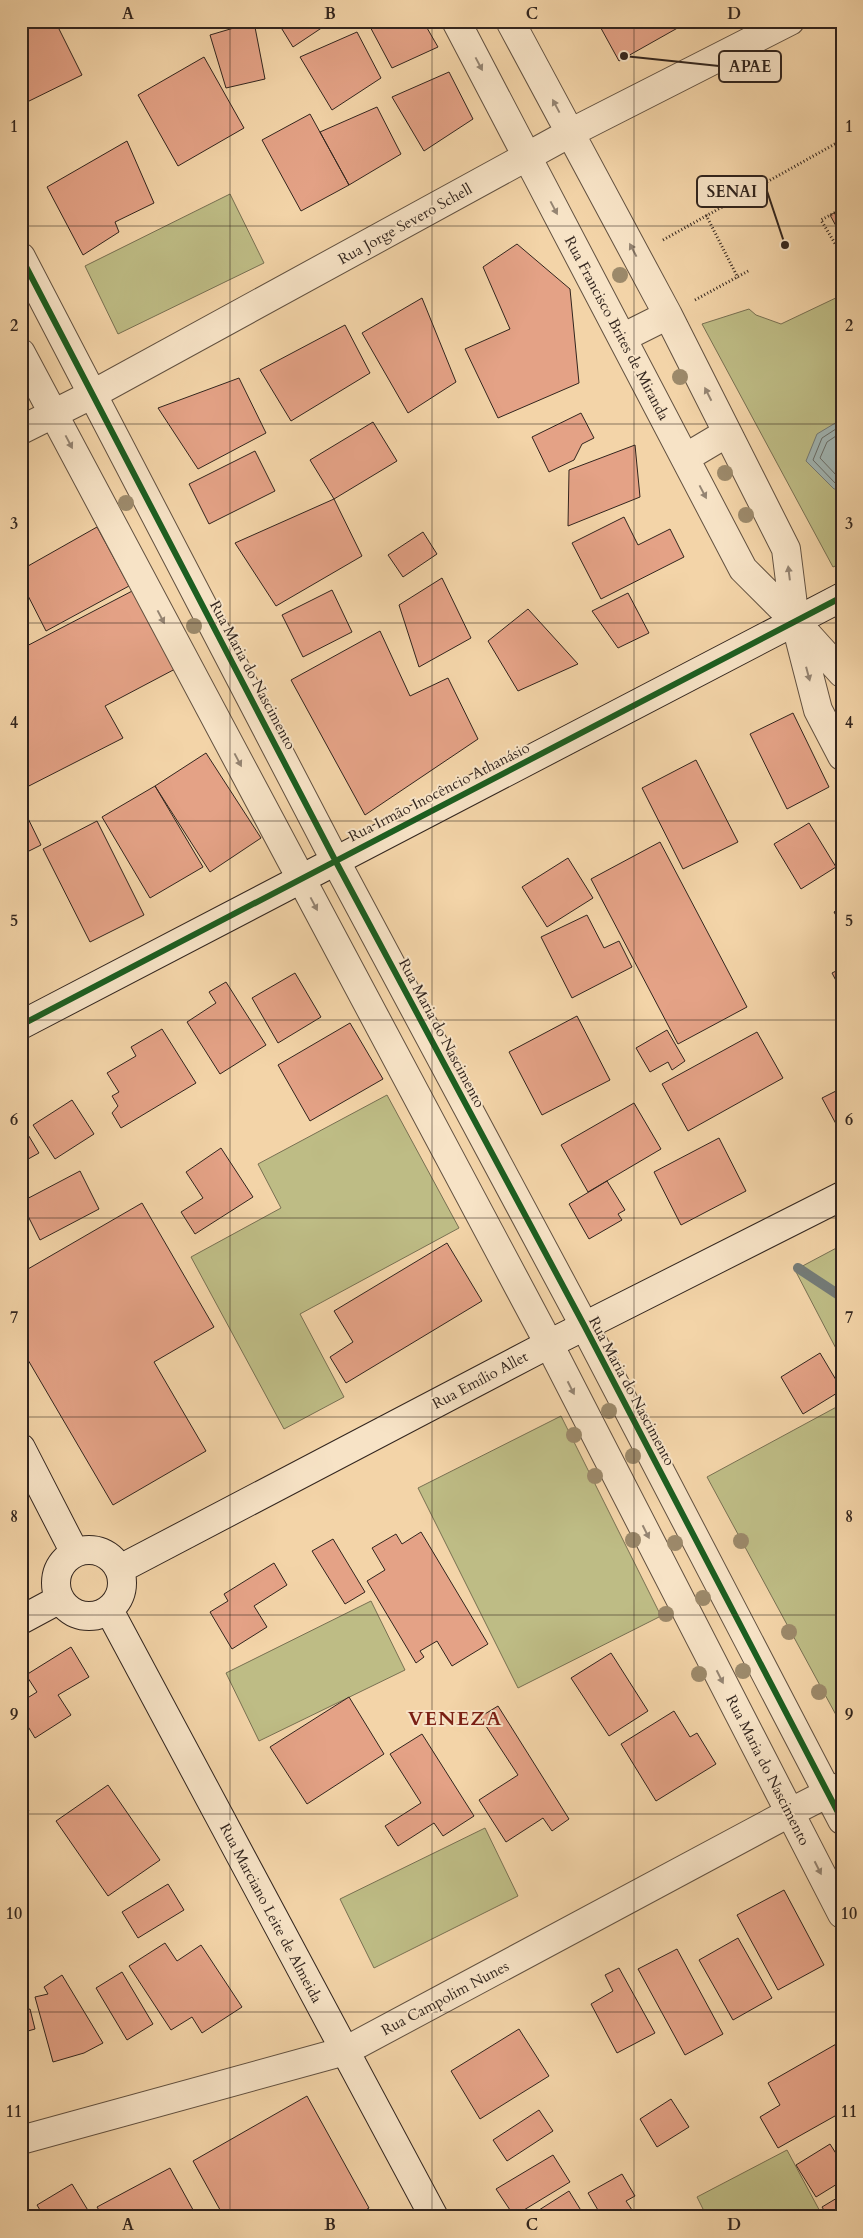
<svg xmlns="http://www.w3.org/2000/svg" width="863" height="2238" font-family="Cardo,serif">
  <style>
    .green { fill: #bebc85; stroke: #787052 }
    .water { fill: #a0b5b3; stroke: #747b77 }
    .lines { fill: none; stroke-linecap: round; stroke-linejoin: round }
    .shore { stroke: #696d68; stroke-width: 1 }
    .stream { stroke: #747b77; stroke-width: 10 }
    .building { fill: #e4a286; stroke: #32251e }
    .street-casing { stroke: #625140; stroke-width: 30 }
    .secondary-casing { stroke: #32251e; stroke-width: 30 }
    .path { stroke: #32251e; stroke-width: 3; stroke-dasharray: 1 2.5; stroke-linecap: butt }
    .street { stroke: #f7e3c6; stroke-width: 28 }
    .secondary { stroke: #f7e3c6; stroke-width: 28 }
    .cycleway-casing { stroke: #f7e3c6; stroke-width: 9 }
    .cycleway { stroke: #1b5e20; stroke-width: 6 }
    .tree { fill: #9c896a }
    .oneway { fill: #948472 }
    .grid { fill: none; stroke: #32251e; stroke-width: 1; stroke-opacity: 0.55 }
    .labels { text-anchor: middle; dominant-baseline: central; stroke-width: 4; stroke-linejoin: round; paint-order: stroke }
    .street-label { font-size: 15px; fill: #32251e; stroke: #f7e3c6 }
    .district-label { font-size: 20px; font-weight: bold; letter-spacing: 1px; fill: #7a1f14; stroke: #f7e3c6 }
    .leader { fill: none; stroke: #32251e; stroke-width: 2 }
    .callout-dot { fill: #32251e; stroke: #f7e3c6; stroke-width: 2 }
    .callout { fill: #f7e3c6; stroke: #32251e; stroke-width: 2 }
    .callout-label { font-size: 16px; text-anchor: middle; font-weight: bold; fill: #32251e }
    .neatline { fill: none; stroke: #32251e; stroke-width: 2 }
    .grid-label { font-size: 16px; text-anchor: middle; font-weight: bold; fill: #32251e }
  </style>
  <rect width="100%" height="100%" fill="#f3d4a8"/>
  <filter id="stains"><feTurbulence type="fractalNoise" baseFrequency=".004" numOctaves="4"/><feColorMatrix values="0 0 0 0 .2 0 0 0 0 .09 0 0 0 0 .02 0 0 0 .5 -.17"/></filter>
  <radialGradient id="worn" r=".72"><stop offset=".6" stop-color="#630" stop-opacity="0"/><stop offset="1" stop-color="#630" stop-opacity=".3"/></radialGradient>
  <path class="green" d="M230,194l34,69 -146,71 -33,-68z
    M842,295v268l-9,4 -131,-243 47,-15 7,6 25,9z
    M387,1095l72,133 -159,86 44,83 -60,32 -93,-172 90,-49 -23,-44z
    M842,1245v115l-47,-90z
    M842,1404v322l-135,-249z
    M561,1416l100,200 -143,72 -100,-200z
    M371,1601l34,69 -146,71 -33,-68z
    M485,1828l33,68 -144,72 -34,-69z
    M787,2150l36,67h-116l-10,-20z"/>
  <path class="water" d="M842,419v70h-8l-28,-28 11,-27z"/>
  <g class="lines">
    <path class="shore" d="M842,425l-20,13 -9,22 23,24h6
      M842,432l-15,10 -7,16 18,19 4,1"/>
    <path class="stream" d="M798,1268l44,29"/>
  </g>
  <path class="building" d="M21,21h34l27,54 -61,30z
    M277,21h55l-39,26z
    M367,21h56l15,26 -46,21z
    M597,21h93l-71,40z
    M254,22l11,57 -39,9 -16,-53z
    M357,32l24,46 -49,32 -32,-53z
    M204,57l40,71 -66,38 -40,-71z
    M449,72l24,47 -49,32 -32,-54z
    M377,107l24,47 -52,31 -29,-53z
    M310,114l39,71 -48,26 -39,-71z
    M127,141l27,62 -39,19 4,10 -36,23 -36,-68z
    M842,209v28l-12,-22z
    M517,244l53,45 9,94 -81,35 -33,-69 45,-20 -27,-62z
    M422,298l34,84 -48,31 -46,-80z
    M345,325l25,48 -79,48 -31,-51z
    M239,378l27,55 -68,36 -40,-61z
    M581,413l13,25 -12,6 -8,16 -25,12 -17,-35z
    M373,422l24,39 -63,38 -24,-39z
    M635,445l5,52 -72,29 1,-56z
    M255,451l20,40 -66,33 -20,-40z
    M334,499l28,57 -86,50 -41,-63z
    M624,517l14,28 32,-16 14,28 -83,42 -29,-56z
    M97,527l32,59 -83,45 -25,-49v-12z
    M423,532l14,22 -34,23 -15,-22z
    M442,578l29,60 -52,29 -20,-62z
    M136,589l41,79 -72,38 18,32 -102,52v-141z
    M332,590l20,42 -49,25 -21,-42z
    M628,593l21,40 -31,15 -26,-37z
    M528,609l50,55 -60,27 -30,-50z
    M380,631l30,65 38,-18 30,61 -113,76 -74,-135z
    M793,713l36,74 -42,22 -37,-75z
    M206,753l55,85 -51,34 -55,-86z
    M696,760l42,82 -55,27 -41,-81z
    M155,786l48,81 -53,31 -48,-81z
    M21,804l20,41 -20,10z
    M97,821l47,94 -54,27 -47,-93z
    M809,823l27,44 -35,22 -27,-45z
    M660,842l87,165 -69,37 -87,-165z
    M568,858l25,40 -46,29 -25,-40z
    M842,907v19l-8,-14z
    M587,915l17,33 15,-7 13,26 -60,31 -31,-61z
    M842,968v24l-10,-19z
    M295,973l26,44 -43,26 -26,-45z
    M226,982l40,63 -46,29 -33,-52 29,-19 -7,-11z
    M577,1016l33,64 -68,35 -33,-63z
    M350,1023l33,56 -73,42 -32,-56z
    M162,1029l34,54 -75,45 -9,-15 6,-7 -6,-10 7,-4 -12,-19 29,-17 -5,-9z
    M667,1030l18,31 -13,9 -4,-8 -18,10 -14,-24z
    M757,1032l26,46 -95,53 -26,-47z
    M842,1088v47l-20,-37z
    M72,1100l22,34 -39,25 -22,-34z
    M634,1103l27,46 -73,43 -27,-47z
    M21,1128h3l15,25 -18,10z
    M719,1138l27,53 -65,34 -27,-53z
    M221,1148l32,49 -58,37 -14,-22 22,-14 -17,-26z
    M80,1171l19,38 -59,31 -19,-38z
    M607,1181l18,29 -7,4 4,6 -33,19 -20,-35z
    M142,1203l72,124 -60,35 52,89 -93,54 -92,-157v-75z
    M447,1243l35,58 -136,82 -16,-26 23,-15 -19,-31z
    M820,1353l22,37 -39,24 -22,-37z
    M421,1532l67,112 -36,22 -15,-25 -17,10 4,6 -8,6 -49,-82 18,-11 -13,-22 24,-14 6,10z
    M333,1539l32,53 -20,12 -33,-53z
    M274,1563l13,22 -33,21 13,21 -35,22 -22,-37 18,-11 -4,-7z
    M71,1647l18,30 -31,18 13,20 -36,23 -14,-23v-13l16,-10 -11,-17z
    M611,1653l37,58 -39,25 -38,-58z
    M349,1697l35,57 -77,50 -37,-57z
    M498,1706l71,113 -17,12 -9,-13 -37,24 -27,-42 39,-25 -38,-58z
    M674,1711l16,26 7,-4 19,31 -60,37 -35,-57z
    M422,1734l52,82 -31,20 -9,-13 -36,23 -13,-20 36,-23 -31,-49z
    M108,1785l52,75 -52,36 -52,-75z
    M21,1799l8,12 -8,5z
    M168,1884l16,26 -46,28 -16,-26z
    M784,1890l40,75 -46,25 -41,-75z
    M738,1938l34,60 -39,22 -34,-60z
    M165,1943l12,18 24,-16 41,62 -40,26 -10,-16 -21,13 -42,-64z
    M677,1949l46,85 -38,21 -47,-86z
    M619,1968l36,65 -38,20 -26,-49 22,-13 -8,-16z
    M122,1972l31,52 -26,16 -31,-52z
    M62,1975l41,68 -19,10 -31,9 -18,-65 13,-3 -4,-7z
    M30,2009l5,20 -14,4v-22z
    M519,2029l30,47 -69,43 -29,-48z
    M838,2043l4,6v63l-64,36 -18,-31 20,-12 -12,-22z
    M307,2096l62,112 -15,9h-130l-31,-56z
    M671,2099l18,28 -32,20 -17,-28z
    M539,2110l14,21 -46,30 -14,-21z
    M830,2144l12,19v18l-26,16 -20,-32z
    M553,2155l17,27 -56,34 -18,-27z
    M170,2168l27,49h-94l-6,-10z
    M622,2174l13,22 -9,5 8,12 -7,4h-25l-14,-24z
    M72,2184l20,33h-48l-7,-12z
    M569,2191l16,26h-57z
    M842,2195v22h-14l-6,-10z"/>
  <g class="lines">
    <g class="street-casing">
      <path id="street" d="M456,21l287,548 52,52 23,89 24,46
        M510,21l158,294 118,234 9,72 47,52
        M21,257l314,603 250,467 257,493
        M622,338l46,-23
        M21,353l528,991 293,570
        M21,430l72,-36 477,-261 220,-112
        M685,458l42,-25
        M21,2140l324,-89 444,-238 53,-27"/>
    </g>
    <g class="secondary-casing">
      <path id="secondary" d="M21,1025l821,-428
        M21,1448l54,105
        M56 1583a33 33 0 1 1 66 0a33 33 0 1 1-66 0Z
        M120,1569l429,-225 293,-148
        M109,1610l325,607
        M21,1620l39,-21"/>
    </g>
    <path class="path" d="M842,209l-4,2 4,6
      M838,211l-17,9 21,35
      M706,215l32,63
      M842,223l-6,3 6,11
      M663,240l179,-100
      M695,300l55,-30"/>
    <use href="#street" class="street"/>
    <use href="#secondary" class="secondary"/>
    <g class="cycleway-casing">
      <path id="cycleway" d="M21,257l314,603 250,467 257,493
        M21,1025l821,-428"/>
    </g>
    <use href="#cycleway" class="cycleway"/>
  </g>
  <g class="tree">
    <circle cx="620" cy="275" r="8"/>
    <circle cx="680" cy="377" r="8"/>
    <circle cx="725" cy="473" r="8"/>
    <circle cx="126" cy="503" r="8"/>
    <circle cx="746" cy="515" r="8"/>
    <circle cx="194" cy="626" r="8"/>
    <circle cx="609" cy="1411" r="8"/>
    <circle cx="574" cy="1435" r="8"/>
    <circle cx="633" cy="1456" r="8"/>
    <circle cx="595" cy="1476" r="8"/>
    <circle cx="633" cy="1540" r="8"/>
    <circle cx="741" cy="1541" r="8"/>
    <circle cx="675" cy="1543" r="8"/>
    <circle cx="703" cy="1598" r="8"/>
    <circle cx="666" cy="1614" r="8"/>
    <circle cx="789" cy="1632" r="8"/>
    <circle cx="743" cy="1671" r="8"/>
    <circle cx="699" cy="1674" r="8"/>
    <circle cx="819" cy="1692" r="8"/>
  </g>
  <defs><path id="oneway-solid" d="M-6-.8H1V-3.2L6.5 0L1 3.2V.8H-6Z" transform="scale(1.25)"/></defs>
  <g class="oneway">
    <use href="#oneway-solid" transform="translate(479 64) rotate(62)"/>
    <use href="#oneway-solid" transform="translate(556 106) rotate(-118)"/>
    <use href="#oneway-solid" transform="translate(554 208) rotate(62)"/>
    <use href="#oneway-solid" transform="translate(633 250) rotate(-118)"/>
    <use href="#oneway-solid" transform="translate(708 394) rotate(-117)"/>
    <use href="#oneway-solid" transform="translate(69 442) rotate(62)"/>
    <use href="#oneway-solid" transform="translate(703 492) rotate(62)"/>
    <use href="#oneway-solid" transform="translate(789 573) rotate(-97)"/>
    <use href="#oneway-solid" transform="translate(161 617) rotate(62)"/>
    <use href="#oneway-solid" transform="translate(808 674) rotate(75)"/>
    <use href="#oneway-solid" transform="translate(238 760) rotate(62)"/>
    <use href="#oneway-solid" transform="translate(314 904) rotate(62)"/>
    <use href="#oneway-solid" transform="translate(571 1388) rotate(63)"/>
    <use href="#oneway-solid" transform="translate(646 1532) rotate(63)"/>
    <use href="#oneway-solid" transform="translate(720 1677) rotate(63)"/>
    <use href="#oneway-solid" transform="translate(818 1868) rotate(63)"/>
  </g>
  <path class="grid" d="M230,21v2196M432,21v2196M634,21v2196M21,226h821M21,424h821M21,623h821M21,821h821M21,1020h821M21,1218h821M21,1417h821M21,1615h821M21,1814h821M21,2012h821"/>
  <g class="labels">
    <g class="street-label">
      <text transform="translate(405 224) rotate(-29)">Rua Jorge Severo Schell</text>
      <text transform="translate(617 328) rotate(62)">Rua Francisco Brites de Miranda</text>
      <text transform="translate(253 675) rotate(62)">Rua Maria do Nascimento</text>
      <text transform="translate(439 792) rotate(-27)">Rua Irmão Inocêncio Athanásio</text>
      <text transform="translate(442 1033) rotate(62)">Rua Maria do Nascimento</text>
      <text transform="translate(480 1380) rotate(-28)">Rua Emílio Allet</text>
      <text transform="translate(632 1391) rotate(62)">Rua Maria do Nascimento</text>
      <text transform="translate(768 1770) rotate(63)">Rua Maria do Nascimento</text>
      <text transform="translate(271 1913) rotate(62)">Rua Marciano Leite de Almeida</text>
      <text transform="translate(445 1998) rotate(-28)">Rua Campolim Nunes</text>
    </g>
    <g class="district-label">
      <text x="455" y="1718">VENEZA</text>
    </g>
  </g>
  <path class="leader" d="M624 56L719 66M785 245L767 191"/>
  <g class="callout-dot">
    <circle cx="624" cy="56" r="5"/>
    <circle cx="785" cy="245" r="5"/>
  </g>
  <g class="callout">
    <rect x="719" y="51" width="62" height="31" rx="5"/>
    <rect x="697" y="176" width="70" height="31" rx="5"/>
  </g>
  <g class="callout-label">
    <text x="750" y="72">APAE</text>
    <text x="732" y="197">SENAI</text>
  </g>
  <rect width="863" height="2238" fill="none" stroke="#f3d4a8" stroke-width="55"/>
  <rect x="28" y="28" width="808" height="2182" class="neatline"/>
  <g class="grid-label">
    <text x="128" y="19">A</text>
    <text x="330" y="19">B</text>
    <text x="532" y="19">C</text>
    <text x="734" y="19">D</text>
    <text x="14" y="132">1</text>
    <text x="849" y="132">1</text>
    <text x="14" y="331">2</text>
    <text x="849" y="331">2</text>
    <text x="14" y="529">3</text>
    <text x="849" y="529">3</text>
    <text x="14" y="728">4</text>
    <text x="849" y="728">4</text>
    <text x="14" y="926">5</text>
    <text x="849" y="926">5</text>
    <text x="14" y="1125">6</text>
    <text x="849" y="1125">6</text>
    <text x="14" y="1323">7</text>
    <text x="849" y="1323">7</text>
    <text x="14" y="1522">8</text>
    <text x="849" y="1522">8</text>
    <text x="14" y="1720">9</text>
    <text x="849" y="1720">9</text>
    <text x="14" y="1919">10</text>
    <text x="849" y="1919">10</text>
    <text x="14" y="2117">11</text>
    <text x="849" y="2117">11</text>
    <text x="128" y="2230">A</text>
    <text x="330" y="2230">B</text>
    <text x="532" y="2230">C</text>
    <text x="734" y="2230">D</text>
  </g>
  <rect width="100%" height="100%" filter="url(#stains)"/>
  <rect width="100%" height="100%" fill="url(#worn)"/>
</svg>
